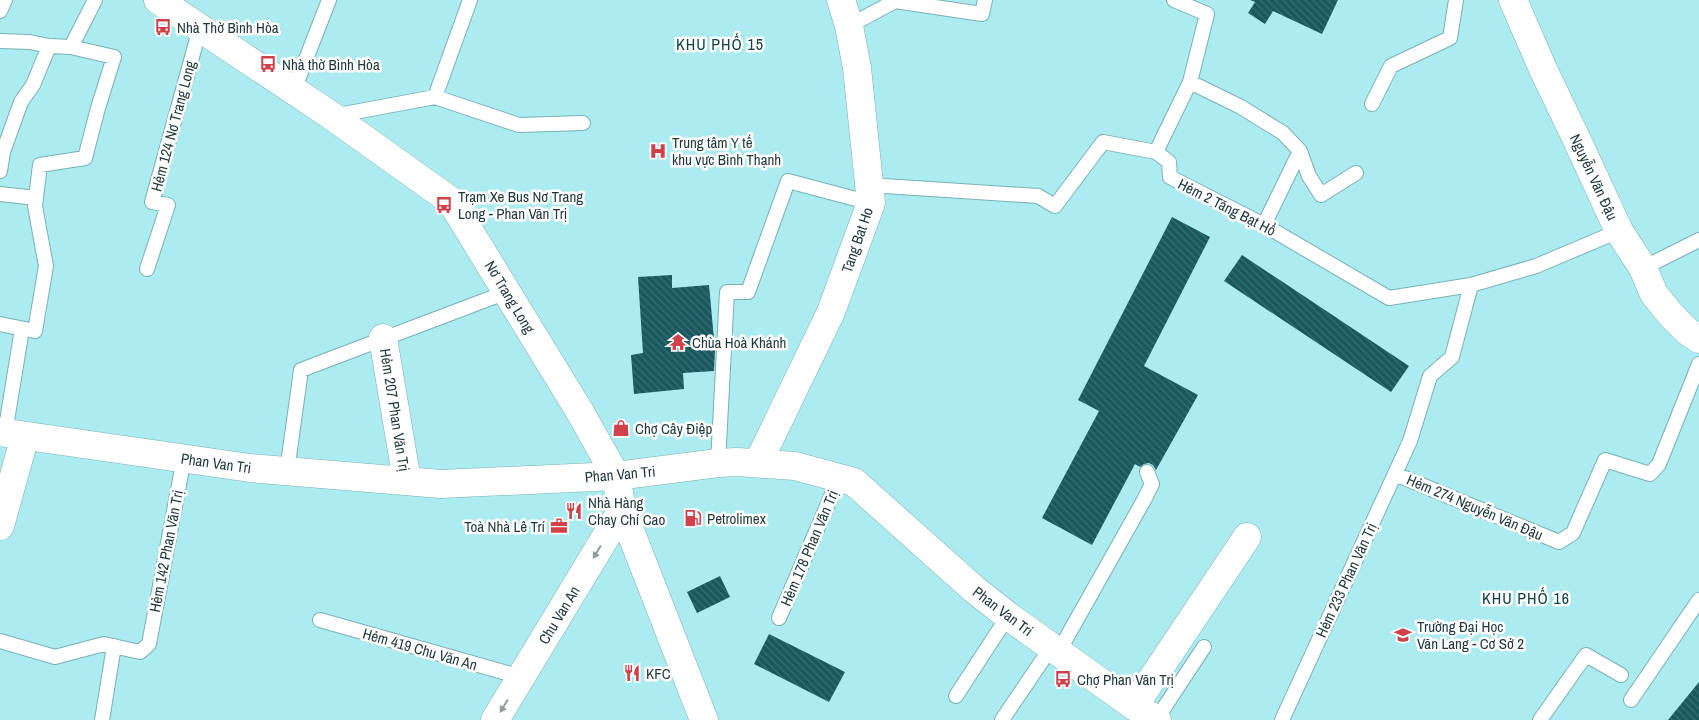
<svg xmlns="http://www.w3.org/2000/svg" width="1699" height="720" font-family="'Archivo Narrow',sans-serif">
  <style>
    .building { fill: url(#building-back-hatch) }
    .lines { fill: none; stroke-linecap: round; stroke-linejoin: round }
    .service-casing { stroke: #76b2b7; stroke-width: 16 }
    .minor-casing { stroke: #76b2b7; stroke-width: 29 }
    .tertiary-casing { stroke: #76b2b7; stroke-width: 29 }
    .secondary-casing { stroke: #76b2b7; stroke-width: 29 }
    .service { stroke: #fff; stroke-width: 14 }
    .minor { stroke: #fff; stroke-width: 28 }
    .tertiary { stroke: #fff; stroke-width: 28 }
    .secondary { stroke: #fff; stroke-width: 28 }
    .oneway { fill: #8e9c9c }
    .labels { text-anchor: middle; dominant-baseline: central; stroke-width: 5; stroke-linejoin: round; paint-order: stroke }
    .poi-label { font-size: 15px; fill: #1e383a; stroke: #fff; text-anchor: start }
    .street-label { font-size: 15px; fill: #1e383a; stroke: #fff }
    .neighbourhood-label { font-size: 16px; letter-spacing: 1px; fill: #124245; stroke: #fff }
  </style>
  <defs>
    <pattern id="building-back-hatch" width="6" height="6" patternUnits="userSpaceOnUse" patternTransform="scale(1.25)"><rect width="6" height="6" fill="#19595e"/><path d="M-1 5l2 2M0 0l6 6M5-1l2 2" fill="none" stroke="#3a6e72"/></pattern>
  </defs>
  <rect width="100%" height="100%" fill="#acebef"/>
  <path class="building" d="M1250,0h88l-16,34 -49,-23 -8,13 -17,-11 7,-11z
    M1172,217l38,20 -66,129 54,29 -42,75 -3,-5 -4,-2 -5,1 -4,3 -5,-3 -43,81 -50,-27 57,-107 -21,-11z
    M1242,255l167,111 -18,26 -167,-111z
    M672,275v13l37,-3 6,65 -1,21 -31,2 1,16 -50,5 -3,-39 12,-2 -5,-76z
    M720,576l10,21 -33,16 -10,-21z
    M769,634l76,38 -16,30 -75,-38z
    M1699,682v38h-31z"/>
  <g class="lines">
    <g class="service-casing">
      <path id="service" d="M1174,0l33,14 -17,68
        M0,11l5,-11
        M849,26l46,-25 87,13 3,-14
        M0,41l30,1 19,4
        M294,90l35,-90
        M435,97l35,-97
        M1372,104l19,-38 59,-28 6,-38
        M333,116l102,-19 84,28 64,-2
        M1156,152l34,-70 51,25 42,26 17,18 9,25 12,19 35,-22
        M0,171l3,-19 18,-50 12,-17 16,-39 22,1 24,-47
        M869,185l169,11 17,10 48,-64 53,10 13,10 1,15 94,48 125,73 82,-13 65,-19 83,-35
        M0,194l36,4
        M1264,225l36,-74
        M1643,268l56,-28
        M147,269l21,-64 -16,-3 48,-174
        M0,324l35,7 11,-65 -11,-60 5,-41 45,-7 13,-50 16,-51 -43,-10
        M5,433l17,-104
        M718,463l9,-171h21l40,-111 83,22
        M287,471l14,-101 206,-78
        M1395,474l164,68 14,-9 32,-73 45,14 9,-10 40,-100
        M779,618l60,-140
        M320,620l201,57
        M0,641l55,16 49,-13 36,8 9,-8 35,-186
        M1059,651l85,-151 8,-16 -5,-12
        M956,696l52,-80
        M1631,700l68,-100
        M102,720l12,-74
        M1002,720l50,-74
        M1156,720l48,-73
        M1282,720l128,-279 20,-65 22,-19 19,-72
        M1540,720l46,-65 35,20"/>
    </g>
    <g class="minor-casing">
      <path id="minor" d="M383,338l24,143
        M758,463l73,-151 40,-109 -14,-135 -8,-42 -8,-26
        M0,526l25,-90
        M1134,706l113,-169"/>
    </g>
    <g class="tertiary-casing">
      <path id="tertiary" d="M1513,0l30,69 33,69 43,93 24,37 11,26 17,21 16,16 12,8
        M0,432l250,36 191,16 175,-8
        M495,720l127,-210"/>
    </g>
    <g class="secondary-casing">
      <path id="secondary" d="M158,0l174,116 119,85 129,211 36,64 6,34 82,210
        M616,476l102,-13 19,-1 58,4 59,16 121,108 33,26 126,90 23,14"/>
    </g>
    <use href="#service" class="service"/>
    <use href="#minor" class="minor"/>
    <use href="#tertiary" class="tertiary"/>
    <use href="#secondary" class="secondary"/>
  </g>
  <defs><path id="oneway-solid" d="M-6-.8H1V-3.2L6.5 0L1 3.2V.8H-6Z" transform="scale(1.25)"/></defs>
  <g class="oneway">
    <use href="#oneway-solid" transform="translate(597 552) rotate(121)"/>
    <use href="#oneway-solid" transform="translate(504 706) rotate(121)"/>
  </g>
  <defs>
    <g id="bus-bare" transform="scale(1.35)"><path d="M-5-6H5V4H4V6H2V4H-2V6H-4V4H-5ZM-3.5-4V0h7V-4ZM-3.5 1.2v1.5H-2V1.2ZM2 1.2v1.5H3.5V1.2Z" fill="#d14149" stroke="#fff" stroke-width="2.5" paint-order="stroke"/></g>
    <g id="hospital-bare" transform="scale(1.35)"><path d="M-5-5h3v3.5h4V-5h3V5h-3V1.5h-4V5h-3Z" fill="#d14149" stroke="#fff" stroke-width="2.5" paint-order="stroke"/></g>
    <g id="temple-bare" transform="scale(1.35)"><path d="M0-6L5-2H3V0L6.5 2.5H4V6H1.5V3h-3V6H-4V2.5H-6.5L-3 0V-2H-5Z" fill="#d14149" stroke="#fff" stroke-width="2.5" paint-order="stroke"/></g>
    <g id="shop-bare" transform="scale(1.35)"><path d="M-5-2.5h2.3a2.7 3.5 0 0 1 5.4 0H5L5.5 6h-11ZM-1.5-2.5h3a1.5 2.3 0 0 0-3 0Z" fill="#d14149" stroke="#fff" stroke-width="2.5" paint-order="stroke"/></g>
    <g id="restaurant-bare" transform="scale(1.35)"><path d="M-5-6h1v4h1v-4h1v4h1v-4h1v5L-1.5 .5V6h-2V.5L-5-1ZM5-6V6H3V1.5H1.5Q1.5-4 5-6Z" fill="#d14149" stroke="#fff" stroke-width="2.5" paint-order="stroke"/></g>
    <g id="fuel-bare" transform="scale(1.35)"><path d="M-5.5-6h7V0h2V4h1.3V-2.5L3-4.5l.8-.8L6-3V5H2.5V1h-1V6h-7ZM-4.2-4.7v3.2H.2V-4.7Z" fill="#d14149" stroke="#fff" stroke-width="2.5" paint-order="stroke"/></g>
    <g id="office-bare" transform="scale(1.35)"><path d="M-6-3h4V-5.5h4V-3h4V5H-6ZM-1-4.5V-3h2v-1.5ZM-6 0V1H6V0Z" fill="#d14149" stroke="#fff" stroke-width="2.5" paint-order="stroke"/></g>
    <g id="university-bare" transform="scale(1.35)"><path d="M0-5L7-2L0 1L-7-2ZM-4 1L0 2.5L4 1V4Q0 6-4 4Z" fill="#d14149" stroke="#fff" stroke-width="2.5" paint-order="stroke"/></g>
  </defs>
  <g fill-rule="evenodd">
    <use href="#bus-bare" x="163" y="27"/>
    <use href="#bus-bare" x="268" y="64"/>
    <use href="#hospital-bare" x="658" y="151"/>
    <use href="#bus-bare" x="444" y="205"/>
    <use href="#temple-bare" x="678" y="342"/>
    <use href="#shop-bare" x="621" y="428"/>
    <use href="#restaurant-bare" x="574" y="511"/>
    <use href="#fuel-bare" x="693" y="518"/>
    <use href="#office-bare" x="559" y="526"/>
    <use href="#university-bare" x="1403" y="635"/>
    <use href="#restaurant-bare" x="632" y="673"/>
    <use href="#bus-bare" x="1063" y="679"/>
  </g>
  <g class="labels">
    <g class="poi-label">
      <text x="177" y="27">Nhà Thờ Bình Hòa</text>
      <text x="282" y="64">Nhà thờ Bình Hòa</text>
      <text x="672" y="142">Trung tâm Y tế<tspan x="672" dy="17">khu vực Bình Thạnh</tspan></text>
      <text x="458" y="196">Trạm Xe Bus Nơ Trang<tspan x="458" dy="17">Long - Phan Văn Trị</tspan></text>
      <text x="692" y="342">Chùa Hoà Khánh</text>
      <text x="635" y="428">Chợ Cây Điệp</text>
      <text x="588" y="502">Nhà Hàng<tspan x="588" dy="17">Chay Chí Cao</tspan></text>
      <text x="707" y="518">Petrolimex</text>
      <text x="545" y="526" text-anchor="end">Toà Nhà Lê Trí</text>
      <text x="1417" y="626">Trường Đại Học<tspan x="1417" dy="17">Văn Lang - Cơ Sở 2</tspan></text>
      <text x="646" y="673">KFC</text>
      <text x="1077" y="679">Chợ Phan Văn Trị</text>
    </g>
    <g class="street-label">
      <text transform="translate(173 126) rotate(-75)">Hẻm 124 Nơ Trang Long</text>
      <text transform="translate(1594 177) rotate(65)">Nguyễn Văn Đậu</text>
      <text transform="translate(1227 207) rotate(27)">Hẻm 2 Tăng Bạt Hổ</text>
      <text transform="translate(857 240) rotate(-71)">Tang Bat Ho</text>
      <text transform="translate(510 297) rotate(59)">Nơ Trang Long</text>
      <text transform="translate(395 410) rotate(81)">Hẻm 207 Phan Văn Trị</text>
      <text transform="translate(216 463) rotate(8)">Phan Van Tri</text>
      <text transform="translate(620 474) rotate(-5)">Phan Van Tri</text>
      <text transform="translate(1475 507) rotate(23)">Hẻm 274 Nguyễn Văn Đậu</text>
      <text transform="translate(809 548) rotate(-67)">Hẻm 178 Phan Văn Trị</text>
      <text transform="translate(166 551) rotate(-79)">Hẻm 142 Phan Văn Trị</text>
      <text transform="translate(1346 580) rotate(-65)">Hẻm 233 Phan Văn Trị</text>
      <text transform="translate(1003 611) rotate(37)">Phan Van Tri</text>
      <text transform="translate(559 615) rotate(-59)">Chu Van An</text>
      <text transform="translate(420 649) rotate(16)">Hẻm 419 Chu Văn An</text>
    </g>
    <g class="neighbourhood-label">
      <text x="720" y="44">KHU PHỐ 15</text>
      <text x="1526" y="598">KHU PHỐ 16</text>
    </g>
  </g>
</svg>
